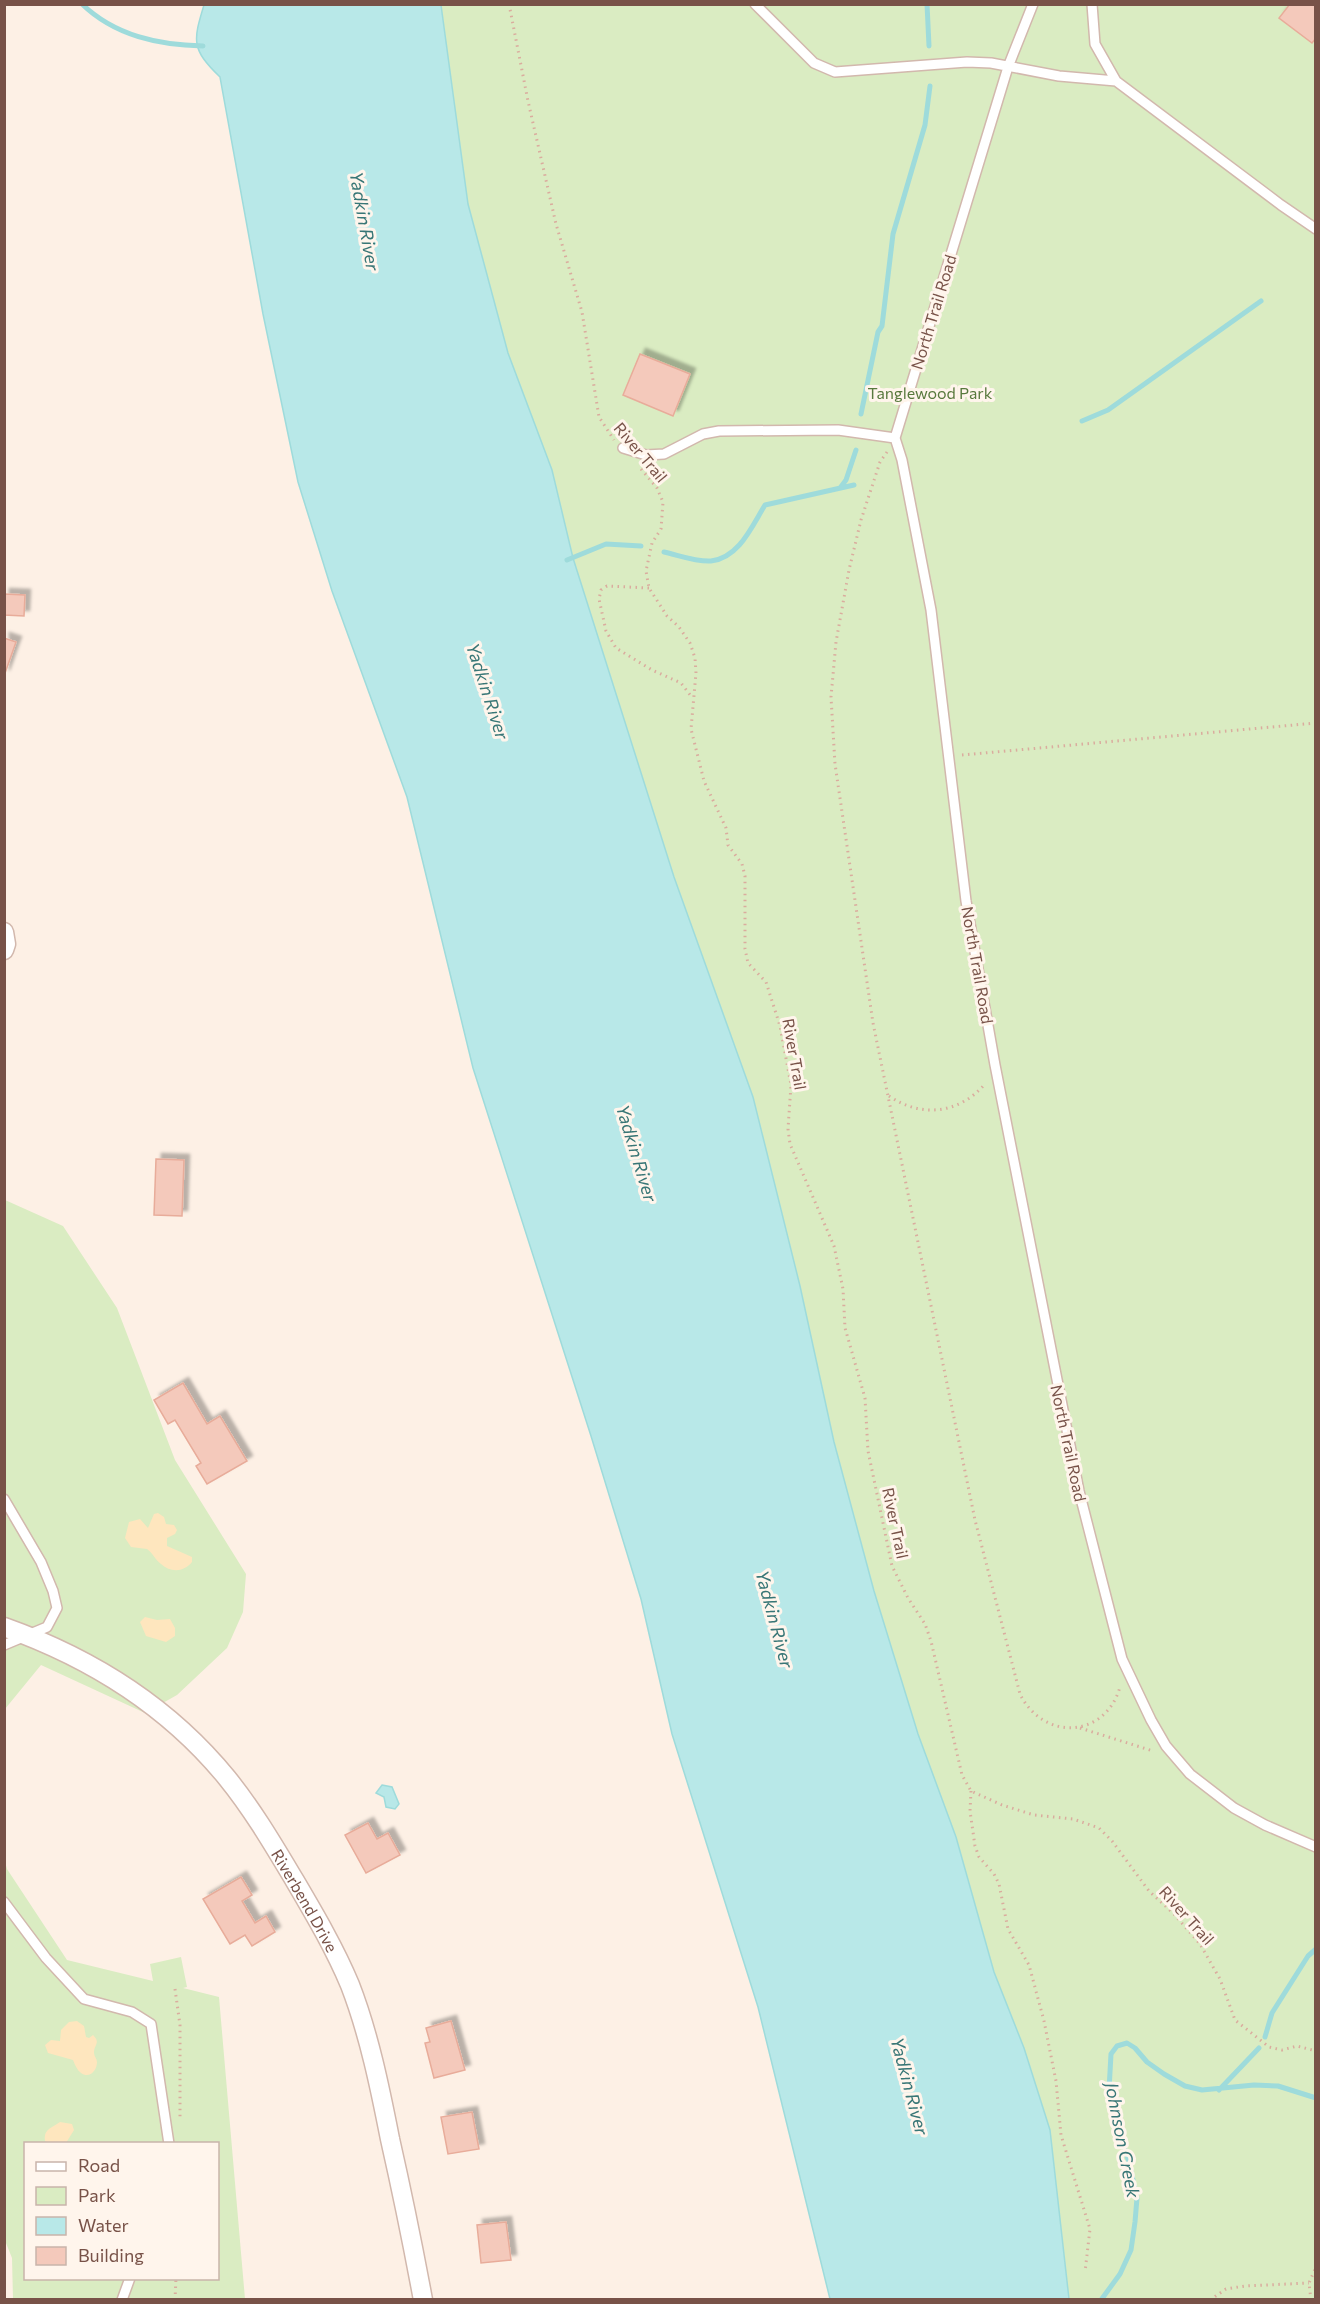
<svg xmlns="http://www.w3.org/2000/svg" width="1320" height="2304" font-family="Commissioner,sans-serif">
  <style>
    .green { fill: #daecc2; fill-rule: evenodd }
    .sand { fill: #fee6be }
    .water { fill: #b8e8e8; stroke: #9edbdb; stroke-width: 1.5 }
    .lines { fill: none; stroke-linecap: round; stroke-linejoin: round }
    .stream { stroke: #9edbdb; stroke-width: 5 }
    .building { fill: #f4c9bb; stroke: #e8ac9a; stroke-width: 1.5; filter: url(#shadow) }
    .service-casing { stroke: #d2b8ad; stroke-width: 12 }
    .minor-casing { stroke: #d2b8ad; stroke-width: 21 }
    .path { stroke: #daac9e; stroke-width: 3; stroke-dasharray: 1.5 4.5; stroke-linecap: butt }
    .service { stroke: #fff; stroke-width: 9 }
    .minor { stroke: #fff; stroke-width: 18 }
    .labels { text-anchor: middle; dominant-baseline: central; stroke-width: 6; stroke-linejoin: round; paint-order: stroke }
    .street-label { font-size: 16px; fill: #785248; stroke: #fff5ec }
    .park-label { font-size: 16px; fill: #58793d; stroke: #fff5ec }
    .water-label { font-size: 18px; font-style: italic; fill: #387676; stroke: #fff5ec }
  </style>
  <defs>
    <filter id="shadow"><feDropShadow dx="5.5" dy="-5.5" stdDeviation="1.5" flood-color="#0004"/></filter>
  </defs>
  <rect width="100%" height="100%" fill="#fdf0e5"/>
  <path class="green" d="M441,5h874v2294h-246l-19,-169 -26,-82 -30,-76 -38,-135 -38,-103 -44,-143 -40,-149 -34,-156 -47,-189 -79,-220 -101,-319 -21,-88 -44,-117 -40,-149z
    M5,1200l58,26 54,82 58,152 71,114 -3,38 -16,36 -50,47 -32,18 -104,-48 -36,44z
    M4,1858l3,11 60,91 86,21 -3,-17 31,-7 6,30 -4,1 36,9 26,302h-232l-1,-41 -8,-20zM26,2144h192v134h-192z"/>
  <path class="sand" d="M158,1513l6,4 2,7 8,1 3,5 -2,4 -8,4v8l25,11v5c-8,10 -21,11 -31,2 -6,-4 -8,-11 -14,-15l-16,-2 -6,-9 4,-16 11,-3 8,9 6,-14z
    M145,1617l12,3 13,-1 5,9v8l-9,6 -20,-6 -6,-14z
    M77,2021l7,5 2,11 3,1 4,-3c8,8 1,9 1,18 0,3 3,6 3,9 0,9 -8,17 -16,11 -4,-3 -6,-8 -8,-13l-25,-7 -3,-8 6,-5 9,1 1,-11 8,-8z
    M60,2122l12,2 2,6 -8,13h-18l-3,-2c-2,-12 7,-13 15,-19z"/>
  <path class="water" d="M204,5h237l27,199 40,149 44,117 21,88 101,319 79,220 47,189 34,156 40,149 44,143 38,103 38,135 30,76 26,82 19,169h-239l-72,-292 -86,-273 -31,-135 -50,-163 -118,-368 -66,-271 -75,-206 -34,-109 -35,-168 -43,-237c-29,-28 -27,-36 -16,-72z
    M382,1785l10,2 7,17 -4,5 -9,-2 -2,-10 -8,-4z"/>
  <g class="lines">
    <path class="stream" d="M82,4c33,32 77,41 121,42
      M927,4l2,42
      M861,414l17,-82 4,-6 11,-92 32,-109 5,-39
      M1082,421l26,-11 153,-109
      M840,488l6,-8 10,-30
      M664,552c14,3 32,10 47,9 28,-3 41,-35 54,-56l89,-20
      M567,560l39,-16 35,2
      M1265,2037l7,-24 36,-57 8,-7
      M1219,2090l40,-42
      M1101,2300l19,-26 11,-24 4,-28 2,-24 -8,-36 -15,-43 -5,-29 2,-36 6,-8 10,-3 8,5 12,14 17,12 21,12 17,4 52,-5 24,1 38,12"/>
  </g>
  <path class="building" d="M1290,4h26v34l-4,5 -33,-25z
    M640,354l50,20 -17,42 -50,-21z
    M4,594l21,1 -1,21 -20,-1z
    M4,638l12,4 -12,34z
    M156,1159l28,1 -2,56 -28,-1z
    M183,1383l24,41 13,-8 27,45 -40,23 -11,-18 5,-3 -26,-43 -7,4 -14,-24z
    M368,1823l9,16 11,-6 12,22 -34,18 -21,-38z
    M241,1877l11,18 -10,6 13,22 11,-7 9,16 -23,14 -7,-11 -15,9 -27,-45z
    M451,2021l14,49 -31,8 -9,-35 5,-1 -4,-14z
    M472,2112l7,37 -31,5 -7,-37z
    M506,2222l5,38 -30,3 -4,-38z"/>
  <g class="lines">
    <g class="service-casing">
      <path id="service" d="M755,4l59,59 21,9 132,-10 24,1 68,13 57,5
        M1033,4l-25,63 -113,371 7,22 29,150 35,291 29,164 84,426 43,168 29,61 15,26 24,28 44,34 31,17 51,22
        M1092,4l3,40 21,37 165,124 35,24
        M623,448l23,7 18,-1 39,-20 16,-3 119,-1 57,8
        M4,1499l37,63 12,29 4,17 -10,19 -43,18
        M4,1902l42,56 38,41 48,13 19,12 18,120
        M122,2300l8,-22"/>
    </g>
    <g class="minor-casing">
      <g id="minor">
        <path d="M4,932l2,12 -2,6"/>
        <path id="s1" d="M4,1627c87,31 165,80 223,151 26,32 47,68 68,103 20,34 40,68 55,104 19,49 30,103 40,154 12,53 23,107 33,161"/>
      </g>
    </g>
    <path class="path" d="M509,4l19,97 28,123 26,88 17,105 15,23
      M887,452l-7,10 -19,58 -12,50 -13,72 -5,55 4,67 38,259 102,497 45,174c23,47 85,45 100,-7
      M641,469l16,19 6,14 -2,27 -9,14 -6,28 3,17 18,28 12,11 11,16 5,15 1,15 -5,56 13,52 22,47 2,17 14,19 3,12v73l3,14 18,19 14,44 11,59 -3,44 2,15 44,102 9,43 2,39 20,70 3,53 24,115 16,32 17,26 6,17 31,134 9,16 31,14 32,10 39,4 26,9 13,13 37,50 25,23 26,30 20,35 15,41 34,27 13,3 15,-4 19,5
      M649,588l-42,-2 -6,4 -2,9 7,32 10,17 36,22 29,13 10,13
      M962,755l354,-32
      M889,1096c32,22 70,18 96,-12
      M1080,1728l73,23
      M971,1791l-1,20 5,35 4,11 15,17 5,10 9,45 21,36 15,56 12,60 5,54 29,94 -5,43
      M175,1989l5,36v94
      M175,2300l1,-22
      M1210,2300l16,-11 19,-3 64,-3
      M1311,2300l-2,-17 7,-16"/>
    <use href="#service" class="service"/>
    <use href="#minor" class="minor"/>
  </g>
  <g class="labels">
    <g class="street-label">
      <text transform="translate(933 312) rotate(-73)">North Trail Road</text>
      <text transform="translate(641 452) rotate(50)">River Trail</text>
      <text transform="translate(978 965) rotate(80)">North Trail Road</text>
      <text transform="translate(795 1054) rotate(80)">River Trail</text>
      <text transform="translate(1069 1443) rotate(78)">North Trail Road</text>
      <text transform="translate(896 1523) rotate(78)">River Trail</text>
      <text stroke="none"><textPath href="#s1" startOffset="418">Riverbend Drive</textPath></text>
      <text transform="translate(1187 1915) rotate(48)">River Trail</text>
    </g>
    <g class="park-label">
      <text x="930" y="392">Tanglewood Park</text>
    </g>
    <g class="water-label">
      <text transform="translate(365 221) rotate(80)">Yadkin River</text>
      <text transform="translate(488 691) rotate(72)">Yadkin River</text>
      <text transform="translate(637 1153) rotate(73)">Yadkin River</text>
      <text transform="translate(775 1619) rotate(75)">Yadkin River</text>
      <text transform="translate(910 2086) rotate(75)">Yadkin River</text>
      <text transform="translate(1123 2140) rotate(79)">Johnson Creek</text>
    </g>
  </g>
  <rect width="1320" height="2304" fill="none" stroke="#785248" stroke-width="12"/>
  <rect x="24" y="2142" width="195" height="138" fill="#fff5ec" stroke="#c9b4aa" stroke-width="1.5"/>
  <rect x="36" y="2162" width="30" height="9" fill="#ffffff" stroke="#c9b4aa" stroke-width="1.5"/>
  <text x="78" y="2172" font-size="18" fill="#785248">Road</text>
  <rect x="36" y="2187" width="30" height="18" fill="#daecc2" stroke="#c9b4aa" stroke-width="1.5"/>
  <text x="78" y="2202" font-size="18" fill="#785248">Park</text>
  <rect x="36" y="2217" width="30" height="18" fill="#b8e8e8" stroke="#c9b4aa" stroke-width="1.5"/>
  <text x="78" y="2232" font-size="18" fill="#785248">Water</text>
  <rect x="36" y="2247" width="30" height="18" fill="#f4c9bb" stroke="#c9b4aa" stroke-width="1.5"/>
  <text x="78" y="2262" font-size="18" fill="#785248">Building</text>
</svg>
